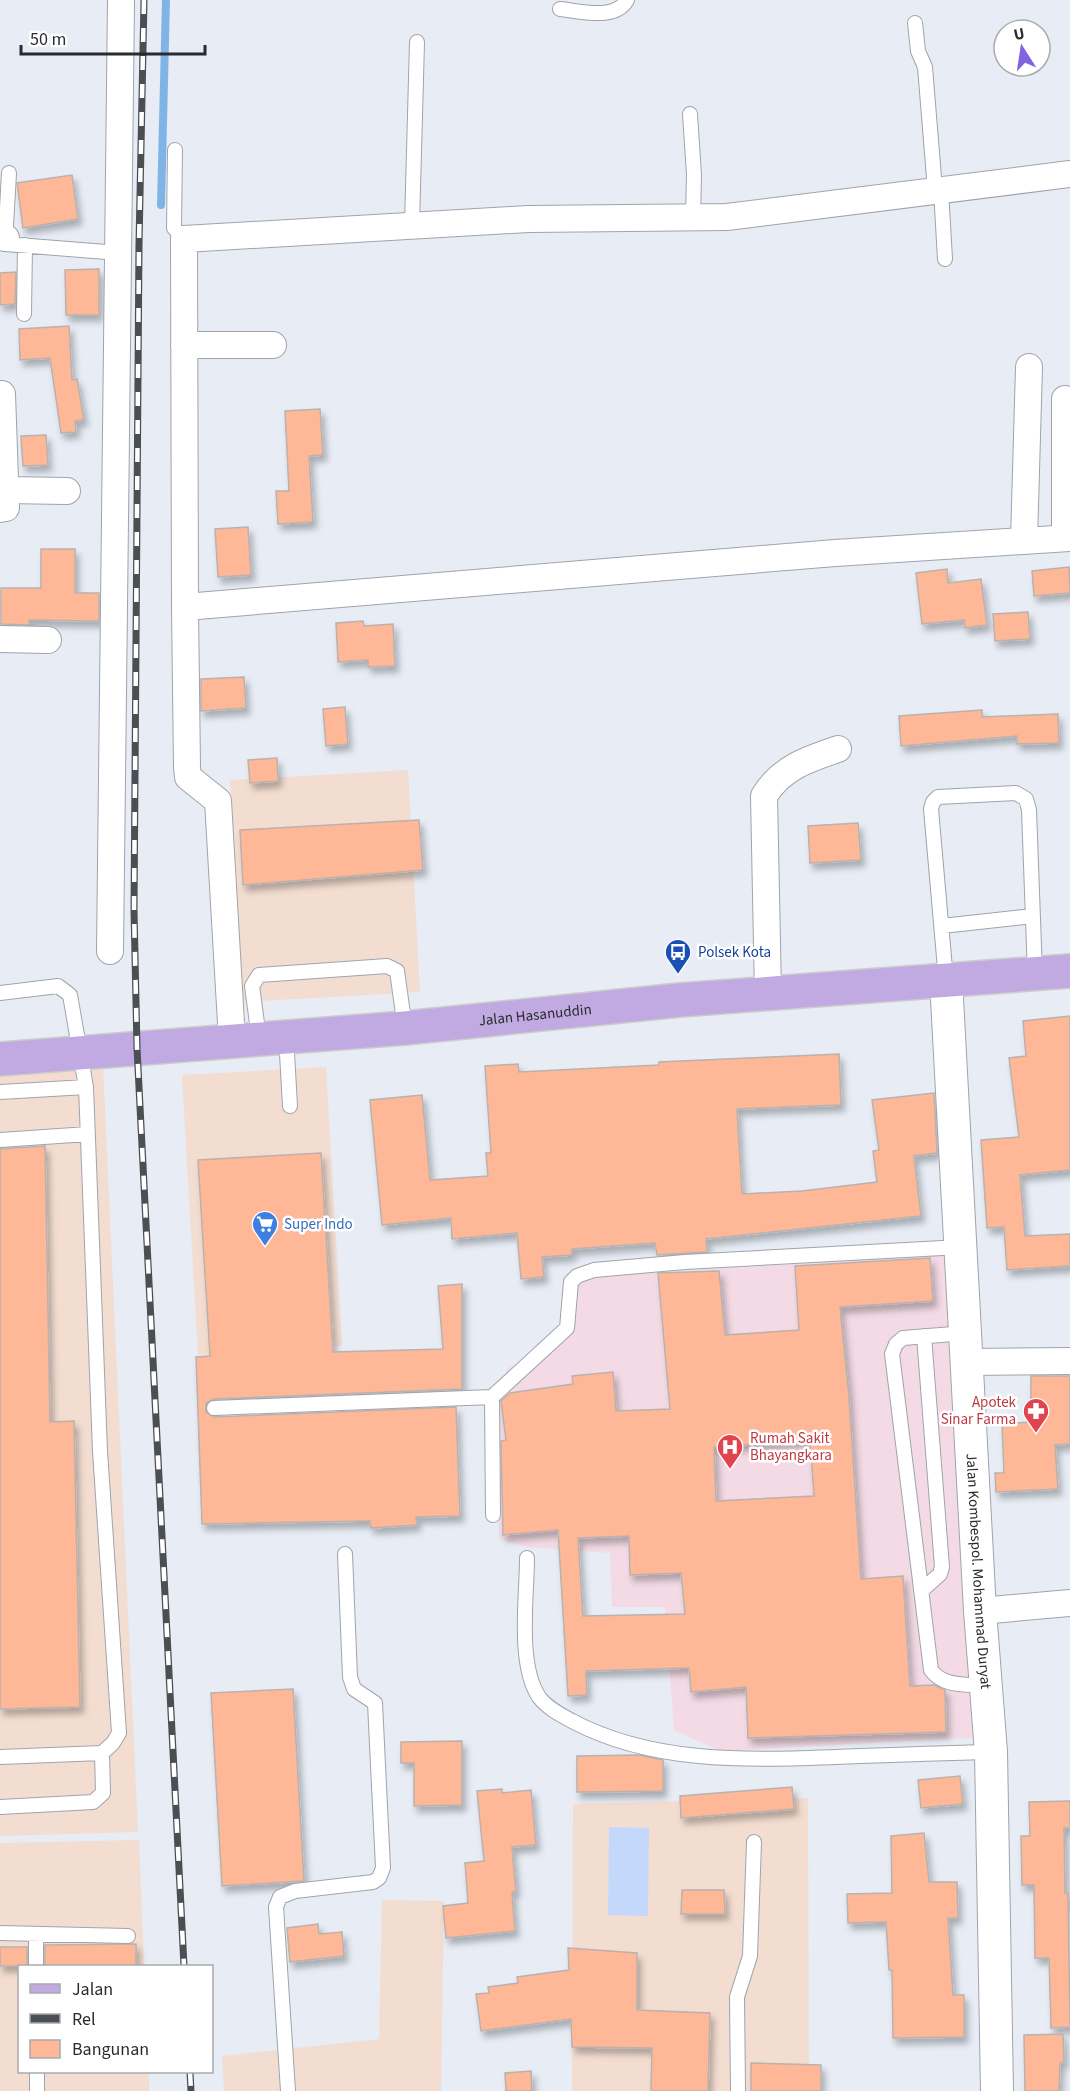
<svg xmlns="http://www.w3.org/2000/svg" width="1070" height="2091" font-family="'Source Sans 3',sans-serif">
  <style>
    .commercial { fill: #f3ddd1 }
    .medical { fill: #f3dae5 }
    .green { fill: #c3d8fb }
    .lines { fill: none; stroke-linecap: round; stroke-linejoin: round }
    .stream { stroke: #80b4e7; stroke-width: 8 }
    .building { fill: #feb898; stroke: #bbb1ad; stroke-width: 1.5; fill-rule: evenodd; filter: url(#shadow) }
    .service-casing { stroke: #9fa4ac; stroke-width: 16 }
    .minor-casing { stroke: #9fa4ac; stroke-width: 28 }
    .tertiary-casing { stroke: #9fa4ac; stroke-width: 34 }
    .primary-casing { stroke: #cccccd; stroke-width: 36 }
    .service { stroke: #fff; stroke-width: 14 }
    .minor { stroke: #fff; stroke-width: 26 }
    .tertiary { stroke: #fff; stroke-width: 32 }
    .primary { stroke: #c1aae1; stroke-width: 33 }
    .rail-casing { stroke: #4b4e52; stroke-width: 7 }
    .rail { stroke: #fff; stroke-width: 4.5; stroke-dasharray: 14; stroke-linecap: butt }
    .labels { text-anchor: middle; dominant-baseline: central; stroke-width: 5; stroke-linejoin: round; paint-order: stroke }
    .transit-label { font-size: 15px; fill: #164399; stroke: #fff; text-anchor: start }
    .street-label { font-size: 15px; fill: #292b2e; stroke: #fff }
    .shop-label { font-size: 15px; fill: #366cbe; stroke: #fff; text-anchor: start }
    .health-label { font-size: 15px; fill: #be3a42; stroke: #fff; text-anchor: end }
  </style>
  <defs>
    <filter id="shadow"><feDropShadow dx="3.5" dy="6" stdDeviation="3" flood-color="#0004"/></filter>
  </defs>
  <rect width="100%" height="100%" fill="#e7ecf5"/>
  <path class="commercial" d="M408,770l12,222 -178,10 -12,-222z
    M103,1065l35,767 -138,4v-763z
    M326,1067l16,279 -144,9 -16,-280z
    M808,1798l1,293h-237l1,-287z
    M139,1840l5,126h-124v106h129v19h-149v-248z
    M382,1900l62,1 -3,190h-217l-2,-35 157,-17z"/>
  <path class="medical" d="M945,1255l42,482 -267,14 -46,-21 -9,-123h-53l-2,-54 -83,-6 -28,-8 -4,-139 13,-32 44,-15 19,-18 2,-40 6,-11 20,-8z"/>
  <path class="green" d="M609,1827l40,1 -1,88 -40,-1z"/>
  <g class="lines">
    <path class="stream" d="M161,205l5,-205"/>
  </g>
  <path class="building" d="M72,175l6,44 -55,9 -6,-45z
    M99,269v46h-33l-1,-45z
    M16,272l-1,32 -15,1v-32z
    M69,326l3,54 5,-1 7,41 -9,1 1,11 -15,1 -11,-75 -30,2 -1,-31z
    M320,409l3,46 -14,1 4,66 -35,2 -2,-33h13l-4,-80z
    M46,435l2,30 -25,1 -2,-30z
    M248,527l3,48 -33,2 -3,-48z
    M41,549h34v44h24v28l-70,-1v5l-28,-1v-36h40z
    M1069,567l1,26 -36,3 -2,-25z
    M947,569l1,14 33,-4 6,46 -22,3 -1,-8 -42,4 -6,-51z
    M1028,612l2,27 -35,2 -2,-27z
    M363,621l1,5 29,-2 2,42 -27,1v-7l-30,2 -2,-39z
    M244,677l2,31 -45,3v-32z
    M345,707l3,37 -22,2 -3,-37z
    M982,710v7l76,-3 1,29 -42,1v-8l-116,10 -2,-30z
    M277,758l1,23 -28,2 -2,-23z
    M419,820l4,50 -180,15 -3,-55z
    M858,823l3,37 -51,3 -2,-37z
    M1070,1016v154l-50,5 5,61 45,-2v32l-63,4 -3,-43 -17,1 -6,-88 38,-3 -10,-79 17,-2 -3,-35z
    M839,1054l2,51 -104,4 5,85 60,-3 75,-9 -4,-31 6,-1 -7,-50 62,-7 3,60 -23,3 7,60 -215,23 1,13 -50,3 -2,-12 -83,6v6l-30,2 2,20 -23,2 -4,-46 -65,6 -1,-21 -69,7 -12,-125 52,-5 8,85 58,-4 -2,-23h5l-6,-87 33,-2 1,8 140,-7v-3z
    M45,1146l5,276 24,-1 6,286 -80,2v-560z
    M321,1153l12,199 110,-3 -5,-63 24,-2v105l-248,10 -8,4v9l8,5 242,-10 4,109 -44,1 1,8 -46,3 -1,-7 -168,3 -6,-167 14,-1 -12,-196z
    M930,1258l3,43 -93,6 9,90 12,182 42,-3 7,110 24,-1 11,5 1,42 -198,6 -2,-51 -55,5 -2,-24 -103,3 1,24 -19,1 -10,-166 -55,5 -2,-94 5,-1 -5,-39 9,-8 63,-9 -1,-8 41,-4 3,39 54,-2 -12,-136 61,-2 6,64 74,-5 -4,-64zM810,1440l4,56 -98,5 -2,-54zM629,1536l1,39 51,-2 4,41 -102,2 -5,-78z
    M1031,1376h39v68l-15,1 3,44 -62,3 -1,-19h9l-2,-49 29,-2z
    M293,1689l11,192 -82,5 -11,-193z
    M462,1741v64l-48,1v-43h-13v-21z
    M639,1755l24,5v31l-86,1v-36z
    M960,1776l3,28 -42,4 -3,-28z
    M792,1787l2,22 -113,9 -1,-22z
    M502,1789v4l29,-3 5,55 -24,2 4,44 -4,1 3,39 -69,7 -3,-32 25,-3 -3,-40 19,-2 -7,-70z
    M1070,1801v27h-6l1,65h3l2,134 -19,1 -2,-70h-14l-1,-73h-12l-1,-49h9l-1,-34z
    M924,1833l5,49h28l1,36h-10l5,77h11v42l-71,1 -1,-68h-3l-3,-48 -38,1 -1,-29 45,-1 -1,-57z
    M682,1890h42l1,24h-44z
    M318,1924l1,10 23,-2 2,24 -54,6 -3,-34z
    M136,1944v22h-91v-21z
    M0,1947h27v19h-27z
    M568,1948l69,5v57l73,3 -2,78h-57l1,-43 -80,-1 -1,-28 -90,12 -5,-37 13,-1 -1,-6 30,-4 -1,-6 52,-7z
    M1063,2034l1,28 -4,1 -1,28h-34l-1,-56z
    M751,2063l70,2v26h-70z
    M531,2071l1,20h-26l-1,-18z"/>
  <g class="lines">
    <g class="service-casing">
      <path id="service" d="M560,9c20,2 55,12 67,-9
        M915,23l3,28 7,16 10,123
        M690,114l4,61 -1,42
        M175,150l-1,78 10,11
        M9,173l-4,71 114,9
        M941,190l4,69
        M412,224l5,-182
        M24,314l1,-69
        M942,926l91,-10
        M946,980l-15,-171 2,-7 5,-5 78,-4 10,6 3,11 6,164
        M0,993l58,-7 12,9 16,92 14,364 19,282 -6,10 -11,10 -102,4
        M286,1036l4,70
        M259,1038l-7,-52 7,-11 128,-9 10,5 8,57
        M0,1092l86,-5
        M0,1140l88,-6
        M966,1333l-63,5 -7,6 -4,10 39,316c12,17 35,14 54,16
        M492,1397l1,118
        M214,1408l278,-11 75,-69 4,-46 6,-6 17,-6 91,-8 276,-15
        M527,1558c0,38 -10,106 12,139 8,11 22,18 33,24 81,43 175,39 263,36 52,-2 104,-4 156,-5
        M921,1591l19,-17 2,-7 -18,-231
        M0,1807l93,-5 10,-9 -1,-40
        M0,1933l128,3
        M36,1934v32
        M37,2072v19
        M288,2091l-12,-184 4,-10 15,-6 78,-9 6,-4 4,-10 -8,-165 -21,-14 -4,-12 -5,-123
        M738,2091l-1,-94 13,-41 4,-114"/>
    </g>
    <g class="minor-casing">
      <path id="minor" d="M1070,174l-343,43 -199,2 -344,20 1,368 650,-54 235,-15
        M0,237l6,1
        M184,345h89
        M0,394h2l4,114 -6,1
        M1065,399v139
        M5,490l62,1
        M1024,541l5,-174
        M185,607l2,160 1,10 30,24 14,239
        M0,639l48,1
        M110,951l11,-951
        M768,993l-4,-197c17,-28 44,-37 74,-47
        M967,1362l103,-1
        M980,1611l90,-8"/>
    </g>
    <g class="tertiary-casing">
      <g id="tertiary">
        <path id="s1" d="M946,980l34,631 11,141 6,339"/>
      </g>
    </g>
    <g class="primary-casing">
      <g id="primary">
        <path id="s2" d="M0,1059l405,-31 275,-28 390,-29"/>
      </g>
    </g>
    <use href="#service" class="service"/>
    <use href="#minor" class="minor"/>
    <use href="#tertiary" class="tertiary"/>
    <use href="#primary" class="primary"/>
    <g class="rail-casing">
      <path id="rail" d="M144,0l-5,244 -5,666 3,138 47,918
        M190,2072l1,19"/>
    </g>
    <use href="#rail" class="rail"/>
  </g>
  <defs>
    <g id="bus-pin" transform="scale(1.35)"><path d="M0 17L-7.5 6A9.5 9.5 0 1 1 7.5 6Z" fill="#1a4fb4" stroke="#fff"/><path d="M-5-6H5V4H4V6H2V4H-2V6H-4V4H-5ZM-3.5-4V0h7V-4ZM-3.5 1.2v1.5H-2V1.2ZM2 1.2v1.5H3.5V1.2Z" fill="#fff"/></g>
    <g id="supermarket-pin" transform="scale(1.35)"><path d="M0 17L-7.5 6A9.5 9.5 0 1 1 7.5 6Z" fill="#3f7fe0" stroke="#fff"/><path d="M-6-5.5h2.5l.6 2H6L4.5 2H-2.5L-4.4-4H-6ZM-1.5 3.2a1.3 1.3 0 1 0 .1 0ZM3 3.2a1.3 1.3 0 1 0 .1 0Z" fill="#fff"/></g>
    <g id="pharmacy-pin" transform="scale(1.35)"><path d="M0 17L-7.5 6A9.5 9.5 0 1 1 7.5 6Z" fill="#e0444e" stroke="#fff"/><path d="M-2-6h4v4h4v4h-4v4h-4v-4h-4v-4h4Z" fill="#fff"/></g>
    <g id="hospital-pin" transform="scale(1.35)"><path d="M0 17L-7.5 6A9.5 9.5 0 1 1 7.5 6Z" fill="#e0444e" stroke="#fff"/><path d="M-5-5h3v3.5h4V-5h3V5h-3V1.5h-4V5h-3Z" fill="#fff"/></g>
  </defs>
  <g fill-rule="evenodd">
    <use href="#bus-pin" x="678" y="952"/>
    <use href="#supermarket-pin" x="265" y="1224"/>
    <use href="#pharmacy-pin" x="1036" y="1411"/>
    <use href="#hospital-pin" x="730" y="1447"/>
  </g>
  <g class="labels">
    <g class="transit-label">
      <text x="698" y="952">Polsek Kota</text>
    </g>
    <g class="street-label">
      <text stroke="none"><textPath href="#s2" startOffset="537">Jalan Hasanuddin</textPath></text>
      <text stroke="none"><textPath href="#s1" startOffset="592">Jalan Kombespol. Mohammad Duryat</textPath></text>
    </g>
    <g class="shop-label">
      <text x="284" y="1224">Super Indo</text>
    </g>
    <g class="health-label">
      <text x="1016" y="1402">Apotek<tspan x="1016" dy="17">Sinar Farma</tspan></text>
      <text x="750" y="1438" text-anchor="start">Rumah Sakit<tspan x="750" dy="17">Bhayangkara</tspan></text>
    </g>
  </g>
  <rect x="18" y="1965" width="195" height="108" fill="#ffffff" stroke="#a9aaab" stroke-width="1.5"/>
  <rect x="30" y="1984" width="30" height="9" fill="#c1aae1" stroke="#a9aaab" stroke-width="1.5"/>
  <text x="72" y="1995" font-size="18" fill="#292b2e">Jalan</text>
  <rect x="30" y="2014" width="30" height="9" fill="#4b4e52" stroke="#a9aaab" stroke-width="1.5"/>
  <text x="72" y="2025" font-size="18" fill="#292b2e">Rel</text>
  <rect x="30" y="2040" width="30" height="18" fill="#feb898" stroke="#a9aaab" stroke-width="1.5"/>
  <text x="72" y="2055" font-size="18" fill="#292b2e">Bangunan</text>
  <g transform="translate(1022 48) rotate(348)"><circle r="28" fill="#ffffff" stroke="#a9aaab" stroke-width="1.5"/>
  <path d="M0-4.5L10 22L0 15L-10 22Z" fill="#8063de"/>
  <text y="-9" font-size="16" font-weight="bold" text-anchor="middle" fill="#292b2e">U</text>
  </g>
  <path d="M21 45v9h184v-9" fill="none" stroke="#292b2e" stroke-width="3"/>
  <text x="30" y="45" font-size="18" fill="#292b2e" stroke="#ffffff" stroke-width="4.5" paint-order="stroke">50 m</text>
</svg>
